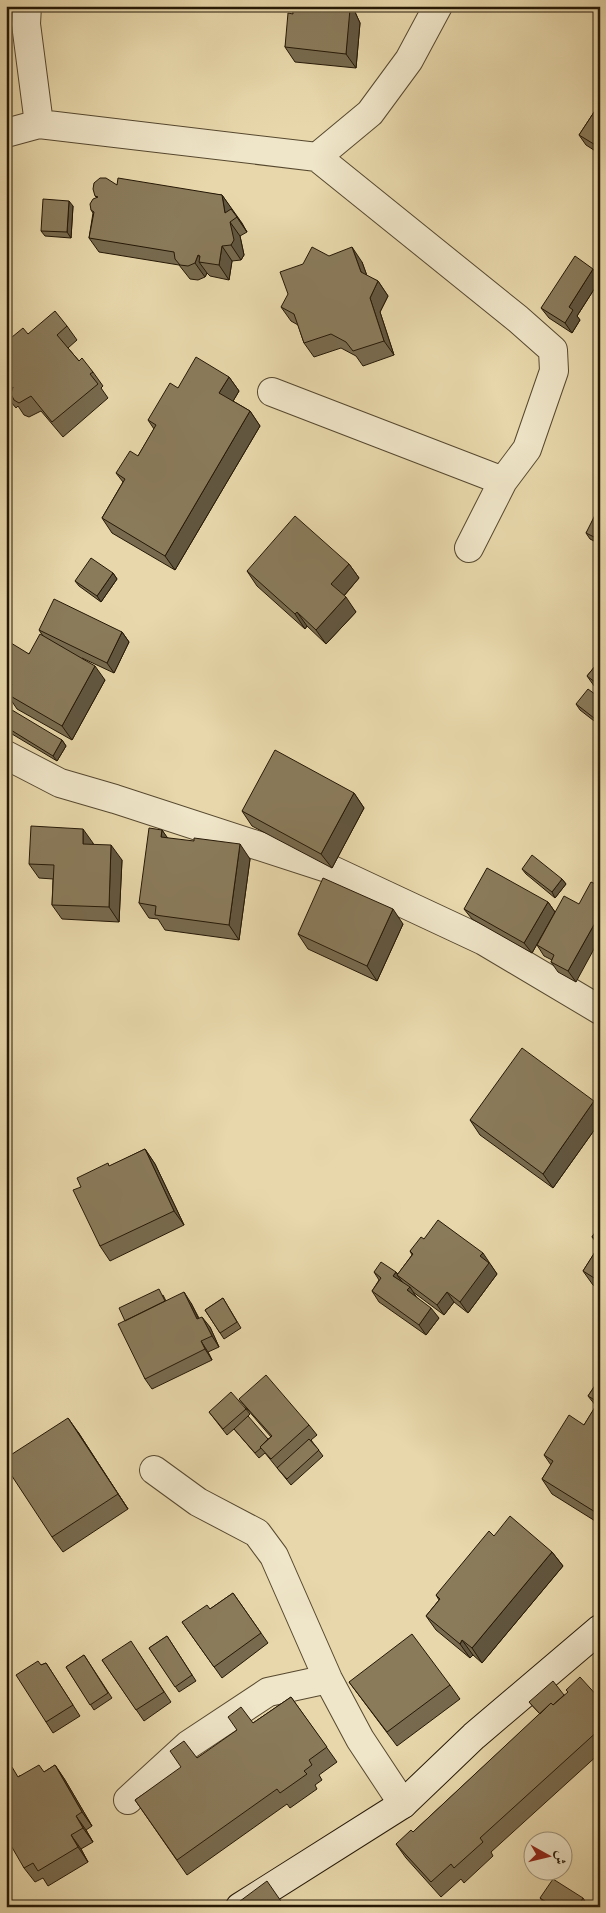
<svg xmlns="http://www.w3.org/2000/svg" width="606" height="1913" font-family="'IM FELL Great Primer',Amiri,serif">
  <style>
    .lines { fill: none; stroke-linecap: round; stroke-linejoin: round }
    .street-casing { stroke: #56482f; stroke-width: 30 }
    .secondary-casing { stroke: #251806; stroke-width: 30 }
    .street { stroke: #efe5c8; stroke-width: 28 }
    .secondary { stroke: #efe5c8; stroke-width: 28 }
    .wall { fill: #776a4e; stroke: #251806 }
    .shaded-wall { fill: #615640; stroke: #251806 }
    .building { fill: #8a7b5b; stroke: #251806 }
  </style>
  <rect width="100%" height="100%" fill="#e7d7aa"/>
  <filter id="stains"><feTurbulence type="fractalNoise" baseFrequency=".004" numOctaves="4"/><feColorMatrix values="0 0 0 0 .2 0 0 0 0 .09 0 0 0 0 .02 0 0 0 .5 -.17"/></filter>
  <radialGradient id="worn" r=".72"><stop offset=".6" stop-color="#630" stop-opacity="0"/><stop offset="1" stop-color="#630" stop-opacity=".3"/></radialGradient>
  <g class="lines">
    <g class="street-casing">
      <path id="street" d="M27,6l-1,18 13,100 278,33 53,-44 39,-53 29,-54
        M6,133l33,-9
        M317,157l201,162 35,31 1,21 -27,78 -24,32 -34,67
        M272,392l231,89
        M6,755l54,28 55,16 215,70 154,72 116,69
        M154,1470l44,32 59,31 17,23 54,123 32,60 43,65
        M128,1800l60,-55 80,-53 60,-13"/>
    </g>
    <g class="secondary-casing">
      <path id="secondary" d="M240,1907l163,-103 71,-68 126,-107"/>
    </g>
    <use href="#street" class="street"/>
    <use href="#secondary" class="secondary"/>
  </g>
  <path class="wall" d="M293,6h70l-8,6 5,11 -4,45 -61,-6 -10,-15 8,-33z
    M600,103v51l-14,-9 -7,-10z
    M117,185l105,10 25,37 -7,4 4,19 -3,5 -9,1 -3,19 -19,-4 -3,-3 -2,4 -7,3 -8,-1 -11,-14 -80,-13 -10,-14 4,-25 -2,-3 6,-12 -2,-2z
    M73,206l-2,32 -26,-2 -4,-5z
    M362,262l5,14 11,5 10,15 -8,16 14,43 -31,11 -7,-10 -15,-8 -27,9 -10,-14 -6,-18 -7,-4 -10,-14z
    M593,269l7,9v2l-23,36 3,4 -8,13 -23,-15 -8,-10z
    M67,326l10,14 -9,8 11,13 14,11 10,14 -2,2 7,10 -45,39 -22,-26 -12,6 -5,-2 -6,-9 -2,2 -10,-12v-54l22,-8z
    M229,377l10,14 -6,10 17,10 10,15 -85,144 -63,-37 -10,-15 21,-36 -7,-9 22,-17 16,-27 -6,-9 30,-32z
    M600,514v30l-10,-5 -4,-6z
    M349,564l10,14 -15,18 12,16 -30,32 -19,-18 -2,3 -48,-43 -10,-15z
    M113,573l4,6 -16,23 -22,-16 -4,-5z
    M39,630l83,2 7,10 -15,31 -32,-15 23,22 -33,60 -55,-31 -10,-15 2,-4 -3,-1v-38l23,3 14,-18z
    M600,660v32l-3,-2 -10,-14z
    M600,698v24l-2,2 -18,-14 -4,-6z
    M6,719l56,21 4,6 -9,15 -50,-30z
    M354,793l10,15 -32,60 -80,-42 -10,-15z
    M162,830l5,8 83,21 -11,81 -74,-10 -7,-11 -9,-1 -10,-15z
    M93,843v1l29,16 -3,62 -57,-3 -10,-14 1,-26 -14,-1 -10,-14z
    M522,869l40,10 4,5 -11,14 -29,-24z
    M548,902l7,10 21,70 -18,-10 -7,-10 1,-2 -8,-4 -7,-11 4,-8 -9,16 -60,-34 -8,-10z
    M403,924l-26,57 -69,-32 -10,-15z
    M594,1101l6,8v13l-47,66 -73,-53 -10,-15z
    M145,1149l10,15 29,61 -74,36 -10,-15 -19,-59 29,-21z
    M600,1225v65l-7,-5 -10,-14 16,-25 -7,-9z
    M424,1239l66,25 7,10 -29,39 -14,-11 -10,13 -31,-23 3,5 23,21 -13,17 -47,-33 -7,-11 7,-11 -5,-8h22l2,2 14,-19 -2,-4z
    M163,1295l3,6 25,2 8,15 11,9 9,20 -11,5 4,8 -60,29 -7,-10 -20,-58z
    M223,1298l18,30 -17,11 -19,-29z
    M600,1378v146l-48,-30 -10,-15 9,-14 -7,-10 40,-30 12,-19 -8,-10z
    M239,1399l70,26 8,10 -6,5 12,16 -32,29 -26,-32 -6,5 -25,-29 -7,6 -18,-23 37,-3 4,5 -7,7 25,18 3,-2 -24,-28z
    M78,1432l50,77 -65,43 -11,-15z
    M494,1536l58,16 11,14 -81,97 -9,-8 -3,3 -34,-28 -10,-14 13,-16 -3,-5z
    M233,1593l35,50 -46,35 -40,-56 28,-13z
    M167,1636l29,45 -17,11 -30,-44z
    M138,1652l33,50 -27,19 -42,-61z
    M84,1655l28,43 -18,12 -28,-43z
    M46,1663l34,53 -27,17 -7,-11 -5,-57z
    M349,1682l101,3 10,14 -63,47z
    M564,1695l36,4v54l-109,99 2,4 -29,27 -3,-4 -20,18 -35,-39 -10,-14 17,-12 127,-118 -11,-12z
    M291,1697l46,65 -18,13 3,5 -7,5 2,4 -27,19 -3,-4 -100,71 -52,-75 62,-42 56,-35z
    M55,1765l10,15 27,46 -6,4 7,12 -12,7 7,13 -40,24 -5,-8 -8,4 -11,-14 -5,-92 25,-4z
    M540,1898l47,6 -2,3h-36l-5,-4z"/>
  <path class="shaded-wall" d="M349,6h1l5,6 5,11 -4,45 -10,-14z
    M600,143v7l-3,-4z
    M222,195l20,28 5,9 -10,-15 -12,-4z
    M69,201l4,5 -2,32 -4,-6z
    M230,222l10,14 4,19 -3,5 -10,-15z
    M222,246l10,15 -3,19 -10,-15z
    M352,247l10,15 9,25 -10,-15z
    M198,255l5,7h-4l8,11 -2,4 -10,-14z
    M593,269l7,9v2l-23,36 3,4 -8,13 -7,-10 4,-16z
    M378,281l10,15 -8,16 14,43 -10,-14 -14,-43z
    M229,377l10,14 -10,17 -10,-15z
    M250,411l10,15 -85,144 -10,-14z
    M349,564l10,14 -18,21 -10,-15z
    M113,573l4,6 -16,23 -4,-6z
    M346,597l10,15 -30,32 -10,-14z
    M297,612l10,14 -2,3 -10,-15z
    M122,632l7,10 -15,31 -7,-10z
    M95,666l10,14 -33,60 -10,-14z
    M600,711v11l-2,2 -4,-6z
    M62,740l4,6 -9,15 -4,-5z
    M354,793l10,15 -32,60 -11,-14z
    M83,829l10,14v15l-10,-14z
    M162,830l10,14 -11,-7z
    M240,844l10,15 -11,81 -10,-15z
    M111,845l11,15 -3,62 -10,-15z
    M562,879l4,5 -11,14 -3,-6z
    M548,902l7,10 -23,41 -8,-10z
    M393,909l10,15 -26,57 -10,-15z
    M600,914v24l-24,44 -8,-11z
    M594,1101l6,8v13l-47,66 -10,-14z
    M145,1149l10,15 29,61 -10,-14z
    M483,1253l14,21 -29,39 -8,-11 20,-46z
    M396,1272l3,5 -2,-2 6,8 -10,-7z
    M410,1287l7,11 -10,-8z
    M184,1292l7,11 13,27 -7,-11z
    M447,1292l7,10 -10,13 -7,-10z
    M431,1308l8,10 -13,17 -7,-10z
    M202,1317l8,10 9,20 -7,-11z
    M201,1341l7,11 4,8 -7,-11z
    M68,1418l10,14 50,77 -10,-15z
    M552,1552l11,14 -81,97 -10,-15z
    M462,1640l11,15 -3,3 -10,-14z
    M55,1765l10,15 27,46 -10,-14z
    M76,1816l10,14 7,12 -10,-14z
    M71,1835l10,14 7,13 -10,-15z
    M583,1898l4,6 -2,3h-8z"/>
  <path class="building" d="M293,6h56l1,3 -4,45 -61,-7 3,-34 5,1z
    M600,103v40l-3,3 -18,-11z
    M100,178h6l11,7 1,-7 104,17 3,18 6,-4 6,8 -7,5 4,18 -3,5 -9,1 -3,19 -20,-3 1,-6 -2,-1 -3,8 -7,3 -8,-1 -5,-6 -1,-7 -85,-14 5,-26 -3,-2 -1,-6 3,-5 5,-2 -3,-1 -2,-7 1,-6z
    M43,199l26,2 -2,31 -26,-1z
    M312,247l17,9 23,-9 9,25 17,9 -8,17 14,43 -31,10 -7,-9 -15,-8 -27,9 -10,-29 -13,-7 7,-13 -8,-22 23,-8z
    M575,256l18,13 -24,38 4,3 -8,13 -24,-15z
    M55,311l12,15 -10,9 22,26 3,-3 11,14 -3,2 8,10 -46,38 -21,-26 -12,7 -5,-3 -3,-6 2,-7 -7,6v-51l17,-14 5,6z
    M196,357l33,20 -10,16 31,18 -85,145 -63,-38 23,-39 -9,-6 14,-22 8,5 18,-31 -8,-5 22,-37 8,5z
    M596,513l4,1v26l-14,-7z
    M295,516l54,48 -18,20 15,13 -30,33 -19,-18 -2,2 -48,-43z
    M91,558l22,15 -16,23 -22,-15z
    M54,599l68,33 -15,31 -68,-33z
    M40,634l55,32 -33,60 -55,-32 5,-10 -6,-4v-29l5,-8 18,11z
    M600,643v9l-5,-3z
    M600,660v26l-13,-10z
    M588,689l12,9v13l-6,7 -18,-14z
    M12,710l50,30 -9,16 -47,-29v-8z
    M275,750l79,43 -33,61 -79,-43z
    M31,826l52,3v15l28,1 -2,62 -57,-2 2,-40 -25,-1z
    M149,828l13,2 -1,7 33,4v-3l46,6 -11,81 -74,-10 1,-9 -17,-3z
    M532,855l30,24 -10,13 -30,-23z
    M487,868l61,34 -24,41 -60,-34z
    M323,878l70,31 -26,57 -69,-32z
    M591,882l9,4v28l-32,57 -17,-9 3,-7 -17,-10 27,-49 15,8z
    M600,959v11l-5,-3z
    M522,1048l72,53 -51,73 -73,-54z
    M145,1149l29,62 -74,35 -27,-56 8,-3 -4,-9 31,-15 1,3z
    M438,1220l45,33 -3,3 9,7 -29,39 -13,-10 -10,13 -40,-30 16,-21 -3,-3 11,-14 3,2z
    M600,1225v17l-8,-5z
    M600,1244v35l-1,2 -16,-10z
    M381,1262l15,10 -3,4 17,11 -3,3 24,18 -12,17 -47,-34 9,-13 -7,-6z
    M159,1289l6,12 -40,20 -6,-13z
    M184,1292l13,27 5,-2 10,19 -11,5 4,8 -60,30 -27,-55z
    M223,1298l14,24 -17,11 -15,-23z
    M266,1375l43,50 -38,34 -11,-12 12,-11 -33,-37z
    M600,1378v137l-58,-36 11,-18 -9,-6 25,-40 15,10 14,-23 -10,-6z
    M231,1392l15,17 -23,20 -14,-17z
    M248,1416l20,23 -8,8 1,1 -6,5 -21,-24z
    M68,1418l50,76 -66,43 -46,-70v-9z
    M309,1439l10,11 -32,29 -10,-11z
    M510,1516l42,36 -80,96 -10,-8 -2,4 -34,-28 14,-17 -4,-4 53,-64 5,5z
    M233,1593l28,40 -47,34 -32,-45 25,-17 3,4z
    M412,1634l38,51 -63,47 -38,-50z
    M167,1636l25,39 -17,12 -26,-39z
    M131,1641l33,51 -28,18 -34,-50z
    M84,1655l24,38 -18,12 -24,-38z
    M38,1661l3,4 5,-2 27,42 -27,17 -30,-47z
    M580,1677l20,22v30l-120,109 3,4 -29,26 -3,-4 -20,18 -35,-38 15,-14 2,2 138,-129 2,2 15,-13 -2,-2z
    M553,1681l11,14 -11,10 -2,-2 -11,11 -11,-12z
    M291,1697l36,50 -18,13 3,5 -8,6 3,3 -27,19 -3,-4 -100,71 -42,-60 46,-33 -11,-16 14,-10 13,17 40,-28 -9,-13 13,-10 12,16z
    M39,1765l5,7 11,-7 27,47 -6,4 7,12 -12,7 7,12 -40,24 -5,-8 -9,5 -18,-31v-67l6,-3 6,10z
    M553,1879l30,19 -6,9h-23l-14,-9z
    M267,1881l18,26h-53z
    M292,1902l3,5h-9z"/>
  <rect width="606" height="1913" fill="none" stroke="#e7d7aa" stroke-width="25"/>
  <rect x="8" y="8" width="591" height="1898" fill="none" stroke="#251806" stroke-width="2.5"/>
  <rect x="12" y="12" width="581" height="1888" fill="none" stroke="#251806"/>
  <g transform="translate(548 1856) rotate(98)"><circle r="24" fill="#efe5c8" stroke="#9e937a"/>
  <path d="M0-4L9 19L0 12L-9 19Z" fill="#8f2418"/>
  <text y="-8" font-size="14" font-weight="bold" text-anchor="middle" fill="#251806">ش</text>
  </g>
  <rect width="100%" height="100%" filter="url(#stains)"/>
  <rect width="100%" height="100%" fill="url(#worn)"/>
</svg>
